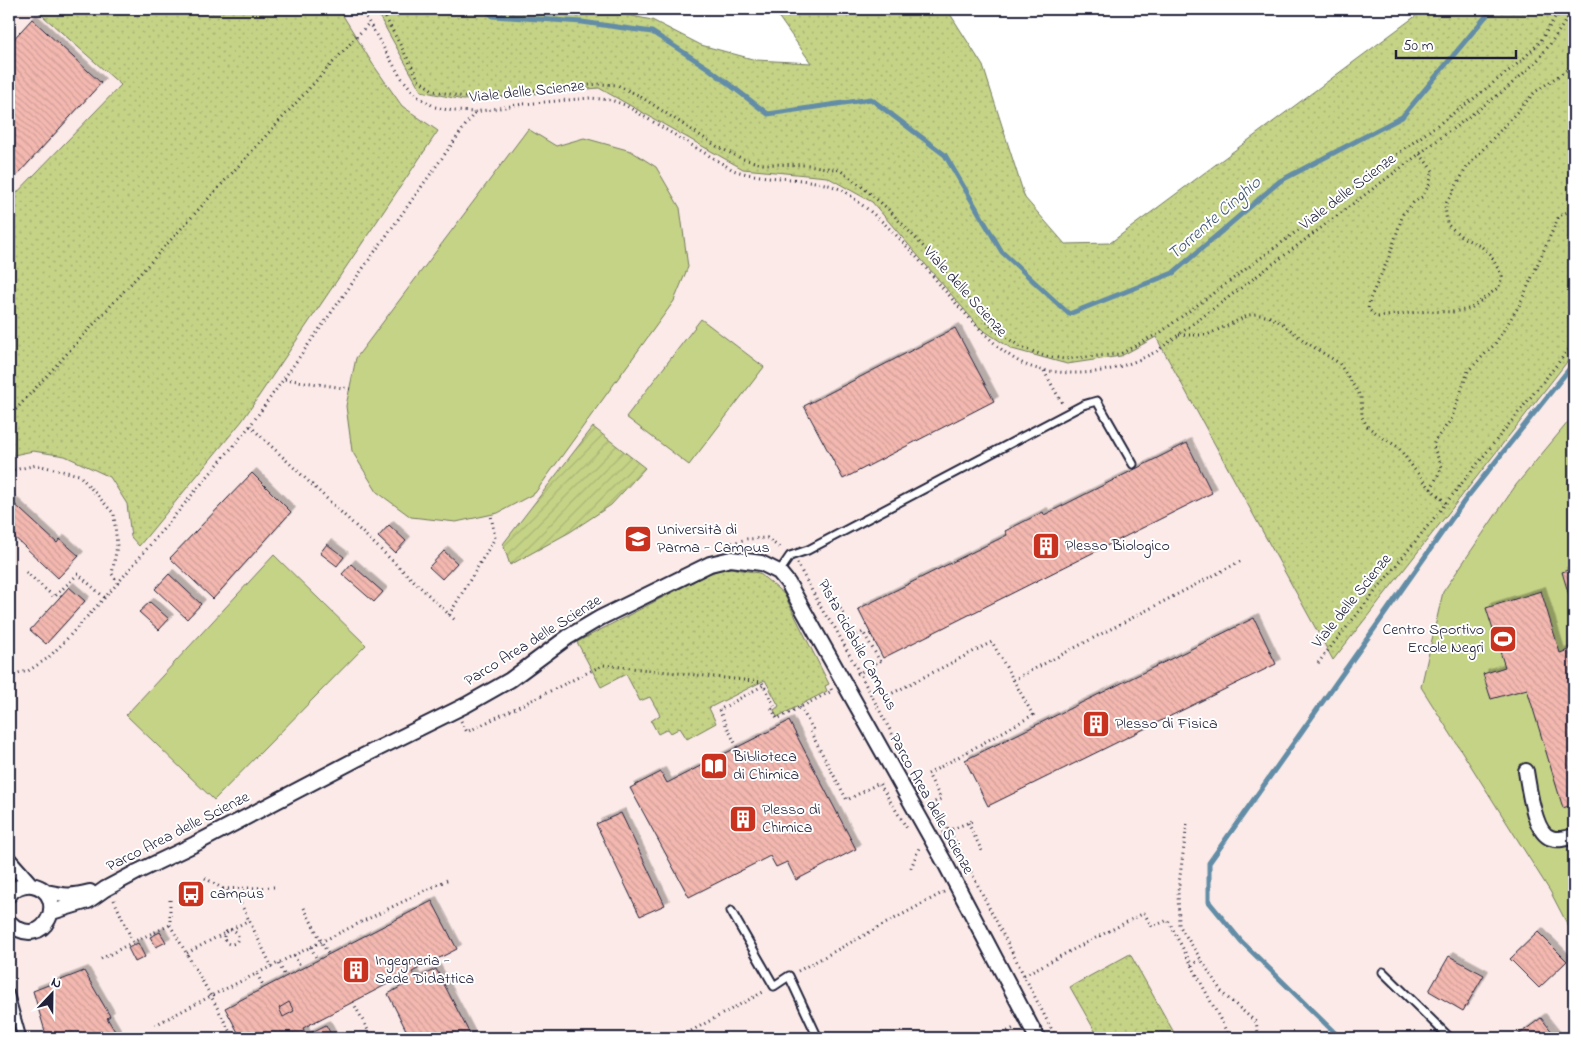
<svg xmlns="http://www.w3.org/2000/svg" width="1583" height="1047" font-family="'Indie Flower',sans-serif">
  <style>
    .built { fill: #fbeae7 }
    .grass { fill: url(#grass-dots); stroke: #747a60 }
    .garden { fill: url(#garden-furrows); stroke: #747a60 }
    .pitch { fill: #c5d386; stroke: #747a60 }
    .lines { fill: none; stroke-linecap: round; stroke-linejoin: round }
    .stream { stroke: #638da7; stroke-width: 5 }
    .building { fill: url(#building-back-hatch); stroke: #22223b; filter: url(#shadow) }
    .lane-casing { stroke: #22223b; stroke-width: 11 }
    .street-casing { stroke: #22223b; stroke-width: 18 }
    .path { stroke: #22223b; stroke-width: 3; stroke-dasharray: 1 4; stroke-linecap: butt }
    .lane { stroke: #fff; stroke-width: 7 }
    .street { stroke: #fff; stroke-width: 14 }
    .labels { text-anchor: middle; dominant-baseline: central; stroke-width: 4; stroke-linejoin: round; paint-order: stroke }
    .street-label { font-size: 16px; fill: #22223b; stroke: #fff }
    .poi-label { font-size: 16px; fill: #22223b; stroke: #fff; text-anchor: start }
    .water-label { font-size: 18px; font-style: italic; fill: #425871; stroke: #fff }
  </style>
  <defs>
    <pattern id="grass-dots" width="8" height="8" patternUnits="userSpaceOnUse" patternTransform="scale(1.25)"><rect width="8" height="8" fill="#c5d386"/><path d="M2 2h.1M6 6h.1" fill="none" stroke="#a9b575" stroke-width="1.8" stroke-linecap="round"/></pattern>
    <pattern id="garden-furrows" width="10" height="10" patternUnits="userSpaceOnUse" patternTransform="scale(1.25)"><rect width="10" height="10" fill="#c5d386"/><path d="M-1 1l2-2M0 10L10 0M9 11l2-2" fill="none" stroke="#a9b575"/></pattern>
    <pattern id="building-back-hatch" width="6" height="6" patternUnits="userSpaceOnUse" patternTransform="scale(1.25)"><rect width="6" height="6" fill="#f3b8b0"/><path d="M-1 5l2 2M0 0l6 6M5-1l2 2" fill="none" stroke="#d09e98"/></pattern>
    <filter id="shadow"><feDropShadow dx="4.5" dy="-4.5" stdDeviation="0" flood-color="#0004"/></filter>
  </defs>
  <rect width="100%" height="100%" fill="#fff"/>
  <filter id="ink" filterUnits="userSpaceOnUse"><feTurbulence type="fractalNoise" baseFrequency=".02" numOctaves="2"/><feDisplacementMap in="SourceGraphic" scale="10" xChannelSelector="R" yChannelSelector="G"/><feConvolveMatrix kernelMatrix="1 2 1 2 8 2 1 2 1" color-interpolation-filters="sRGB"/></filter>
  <g filter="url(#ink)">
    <path class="built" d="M9,9h366l46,82 42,9 136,-12 144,81 84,8 46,25 107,126 141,28 35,-20 177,324 241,-307v62l-58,71 -73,106 107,299 24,46v101h-1565z"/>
    <path class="grass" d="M35,9h304l33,54 30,43 36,25 -196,290 -103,125 -8,-9 -4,-33 -17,-27 -45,-21 -32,-5 -24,5v-255l112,-116z
      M375,9h223l54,11 49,25 55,15 55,3 -38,-54h174l36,57 42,132 40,46 45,-1 315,-234h149v344l-241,307 -177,-323 -35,19 -54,8 -55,-15 -32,-21 -108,-126 -45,-25 -84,-8 -144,-81 -136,12 -42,-9z
      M725,567l34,6 25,21 45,90 -4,2 2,5 -50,26 -3,-7 5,-4 -14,-26 -56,28 7,15 -29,16 -7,-11 -9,5 -3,-4 -10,5 -7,-13 9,-6 -10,-18 -10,4 -14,-27 -25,13 -24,-45 127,-66z
      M1130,954l47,84h-78l-29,-51z"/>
    <path class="garden" d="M593,427l52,41 -34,37 -41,27 -60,33 -7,-21z"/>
    <path class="pitch" d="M528,129l28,17 28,-8 47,13 25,16 24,41 8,59 -14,34 -139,192 -37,20 -42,9 -45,-5 -34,-25 -25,-41 -6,-45 10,-48z
      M701,319l63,48 -75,98 -63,-48z
      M1574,415v522l-24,-46 -129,-204 22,-95 73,-107z
      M274,555l92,90 -152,155 -88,-85z"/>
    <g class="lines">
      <path class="stream" d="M485,9l8,7 89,6 70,10 56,36 60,46 103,-15 74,56 57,97 67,62 104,-41 107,-92 122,-64 90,-108
        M1340,1038l-99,-97 -32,-39v-39l256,-363 109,-137"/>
    </g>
    <path class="building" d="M32,19l69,64 -92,101v-140z
      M955,328l39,73 -151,78 -39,-73z
      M1187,443l25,50 -329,165 -25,-49 149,-74 -2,-4 38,-19 1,3z
      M252,473l39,39 -78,87 -43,-41z
      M9,499l48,44 3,-4 19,17 -21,22 -49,-46v-11l2,-2 -2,-2z
      M389,525l17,16 -11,12 -17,-16z
      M327,544l17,13 -7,9 -17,-13z
      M444,551l13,12 -15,16 -13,-12z
      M351,564l32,28 -9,10 -32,-28z
      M1574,568v44l-12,-40z
      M169,574l32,30 -14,15 -32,-30z
      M69,587l16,14 -39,43 -16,-14z
      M1541,591l19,62 14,-5v156l-11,4 -36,-119 -36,10 -8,-25 22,-7 -19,-59z
      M150,602l19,17 -10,11 -20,-18z
      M1254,618l22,46 -288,142 -23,-46z
      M789,721l67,128 -60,31 -9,-18 -11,5 -6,-11 -81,41 -59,-109 31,-16 6,11z
      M621,813l44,92 -25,11 -44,-92z
      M432,901l25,48 -45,23 4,7 20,-10 36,69h-62l-22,-44 19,-11 -4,-7 -100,52 3,7 20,-10 7,13h-36l-3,-5 -11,5h-42l-16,-30z
      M160,932l6,10 -10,5 -6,-10z
      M1538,932l29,29 -28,27 -29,-29z
      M138,943l7,14 -10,5 -7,-14z
      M1449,956l35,19 -21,36 -34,-20z
      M84,971l26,45 -3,2 12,20h-72l-14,-47z
      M289,1002l5,9 -11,6 -4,-9z
      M1541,1018l16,20h-43z"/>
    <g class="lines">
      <g class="lane-casing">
        <path id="lane" d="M779,572l11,-16 18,-6 275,-145 14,-4 36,63
          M731,911l43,75 15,-10 29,62
          M1383,972l67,66
          M9,992l13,46"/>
      </g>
      <g class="street-casing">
        <path id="street" d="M1526,771c3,17 8,62 25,67 8,3 16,0 23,-2
          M9,860l22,25
          M46,892c18,4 26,5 44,0
          M9,895c5,-7 14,-11 23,-10 39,8 12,71 -23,37
          M52,912l36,-11 17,-12 32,-17 58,-28 160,-84 111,-55 44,-25 58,-43 32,-19 110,-54 21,-5 30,4 18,9 9,11 157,280 92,175"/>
      </g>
      <path class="path" d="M361,9l39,67 17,20 18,11 18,4 22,1 48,-8 67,-6 21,2 14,5 108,65c34,12 81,5 111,21 6,4 12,9 18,14 47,35 78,85 120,126 13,13 26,26 44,34 14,6 30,7 45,8 31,1 58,-7 86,-22l350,-263 30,-27 13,-17 24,-35
        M381,9l38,71 15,11 31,6 135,-13 17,1 21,10 80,52 25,12 20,5 45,1 32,5 20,15 28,24 47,50 58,70 28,18 24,9 19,3 56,-5 41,-22 178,-132 57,-45 77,-56 48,-38 19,-19 20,-33
        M1420,154l13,17 -4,14 -7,12 -8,5 -11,12 -14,43 -19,42 -2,10 9,8 50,-6 25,1 18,-3 29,-22 3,-11 -12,-22 -8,-7 -20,-10 -15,-13 -2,-19 22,-38 68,-75 39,-27
        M1179,335h28l42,-20 7,-1 14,3 13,7 24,19 32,20 22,34 1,20 5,9 13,10 18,11 17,23 16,19 15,14
        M1044,371l19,34
        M285,379l65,10
        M9,417l360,-394
        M250,426l206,195
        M9,471l28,-6 42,10 35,39 3,32 -5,28 6,9
        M1431,489l11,-22 -9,-21 2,-6 16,-20 17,-49 27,-27 25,-40 39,-88 15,-7
        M727,544l20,-5 20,-1 14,11
        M797,563l27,50 11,15 68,126
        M26,572l28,25 24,-23 27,24
        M838,604l16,33 9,-5 17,29 -11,7
        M449,615l46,-77 -4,-23
        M1318,663l256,-320
        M857,674l12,-6 16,29 107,-55 41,73 -105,59 13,25 -13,6
        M9,675l19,-4 20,-13 16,-16 54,-59 132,-157 225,-314
        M1013,680l230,-120
        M800,707l13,22 -3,2 37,69 32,-17 29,47
        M461,721l6,11 136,-67 159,17 13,25 -3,2 5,10 55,-28 -1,-2
        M737,747l-18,-37 45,-25
        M932,808l18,23 106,207
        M968,823l15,30
        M1187,824l-9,67 1,34 44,69 33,28 3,16
        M943,833l29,-12
        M911,868l8,-20
        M205,878l33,20 34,69
        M223,889l51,-2
        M114,900l19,42 37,-17
        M170,900v25l41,71 22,42
        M304,908l24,46
        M224 937a7 7 0 1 1 14 0a7 7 0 1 1-14 0Z
        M311,947l6,13
        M187,953l62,-33
        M294,955l7,13
        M101,959l32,-17
        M279,964l6,12
        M1191,965l9,-5
        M798,971l146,-79
        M257,974l7,13
        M1024,975l120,-62 8,14 16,-7 62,118
        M353,1002l19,36
        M155,1025l56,-29 238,-117
        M292,1038l4,-2
        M678,1038l87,-47
        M994,1038l22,-11"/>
      <use href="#lane" class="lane"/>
      <use href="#street" class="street"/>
    </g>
  </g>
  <defs>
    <g id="university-square" transform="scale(1.4375)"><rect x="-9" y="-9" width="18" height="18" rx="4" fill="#c8321e" stroke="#fff"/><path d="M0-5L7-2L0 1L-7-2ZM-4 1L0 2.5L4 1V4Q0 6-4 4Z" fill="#fff"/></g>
    <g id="building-square" transform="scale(1.4375)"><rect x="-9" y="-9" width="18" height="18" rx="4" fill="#c8321e" stroke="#fff"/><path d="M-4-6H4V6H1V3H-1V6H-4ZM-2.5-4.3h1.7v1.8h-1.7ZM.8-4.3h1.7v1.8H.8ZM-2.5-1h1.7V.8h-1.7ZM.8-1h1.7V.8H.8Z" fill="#fff"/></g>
    <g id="stadium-square" transform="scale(1.4375)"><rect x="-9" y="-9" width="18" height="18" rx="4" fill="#c8321e" stroke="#fff"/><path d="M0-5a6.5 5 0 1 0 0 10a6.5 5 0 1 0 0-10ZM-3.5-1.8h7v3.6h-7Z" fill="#fff"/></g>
    <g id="library-square" transform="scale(1.4375)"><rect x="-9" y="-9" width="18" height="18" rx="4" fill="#c8321e" stroke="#fff"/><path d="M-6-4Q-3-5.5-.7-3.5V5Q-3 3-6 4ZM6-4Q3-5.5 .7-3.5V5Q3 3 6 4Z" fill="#fff"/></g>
    <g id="bus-square" transform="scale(1.4375)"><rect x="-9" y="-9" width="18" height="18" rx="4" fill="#c8321e" stroke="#fff"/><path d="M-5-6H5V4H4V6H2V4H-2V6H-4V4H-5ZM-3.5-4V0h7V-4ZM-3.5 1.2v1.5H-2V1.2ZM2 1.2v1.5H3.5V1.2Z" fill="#fff"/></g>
  </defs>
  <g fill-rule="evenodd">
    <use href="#university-square" x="638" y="539"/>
    <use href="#building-square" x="1046" y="546"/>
    <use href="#stadium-square" x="1503" y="639"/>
    <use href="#building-square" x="1096" y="724"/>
    <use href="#library-square" x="714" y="766"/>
    <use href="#building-square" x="743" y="819"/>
    <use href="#bus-square" x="191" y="894"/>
    <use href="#building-square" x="356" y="970"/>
  </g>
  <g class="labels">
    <g class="street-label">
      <text transform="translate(527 92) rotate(-6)">Viale delle Scienze</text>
      <text transform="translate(1348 192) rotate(-37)">Viale delle Scienze</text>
      <text transform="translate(965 292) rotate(48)">Viale delle Scienze</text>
      <text transform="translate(1352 601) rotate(-51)">Viale delle Scienze</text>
      <text transform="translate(533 641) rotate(-32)">Parco Area delle Scienze</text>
      <text transform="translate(857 645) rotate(61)">Pista ciclabile Campus</text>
      <text transform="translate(931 804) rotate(61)">Parco Area delle Scienze</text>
      <text transform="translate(178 832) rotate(-27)">Parco Area delle Scienze</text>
    </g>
    <g class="poi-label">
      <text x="657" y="530">Università di<tspan x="657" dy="18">Parma - Campus</tspan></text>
      <text x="1065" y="546">Plesso Biologico</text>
      <text x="1484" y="630" text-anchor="end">Centro Sportivo<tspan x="1484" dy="18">Ercole Negri</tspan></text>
      <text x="1115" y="724">Plesso di Fisica</text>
      <text x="733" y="757">Biblioteca<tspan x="733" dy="18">di Chimica</tspan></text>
      <text x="762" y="810">Plesso di<tspan x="762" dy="18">Chimica</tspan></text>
      <text x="210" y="894">campus</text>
      <text x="375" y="961">Ingegneria -<tspan x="375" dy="18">Sede Didattica</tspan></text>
    </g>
    <g class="water-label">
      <text transform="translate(1215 219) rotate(-41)">Torrente Cinghio</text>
    </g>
  </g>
  <rect width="1583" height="1047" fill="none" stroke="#fff" stroke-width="30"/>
  <rect x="15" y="15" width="1553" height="1017" fill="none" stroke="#22223b" stroke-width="2" filter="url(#ink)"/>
  <g transform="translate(52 994) rotate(22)" stroke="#ffffff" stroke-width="4" paint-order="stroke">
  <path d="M0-4L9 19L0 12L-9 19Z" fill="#22223b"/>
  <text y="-8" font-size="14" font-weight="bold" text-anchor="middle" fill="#22223b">N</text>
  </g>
  <path d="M1396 50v8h120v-8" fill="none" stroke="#22223b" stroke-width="2.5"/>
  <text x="1403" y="50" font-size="15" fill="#22223b" stroke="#ffffff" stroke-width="4" paint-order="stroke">50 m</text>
</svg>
